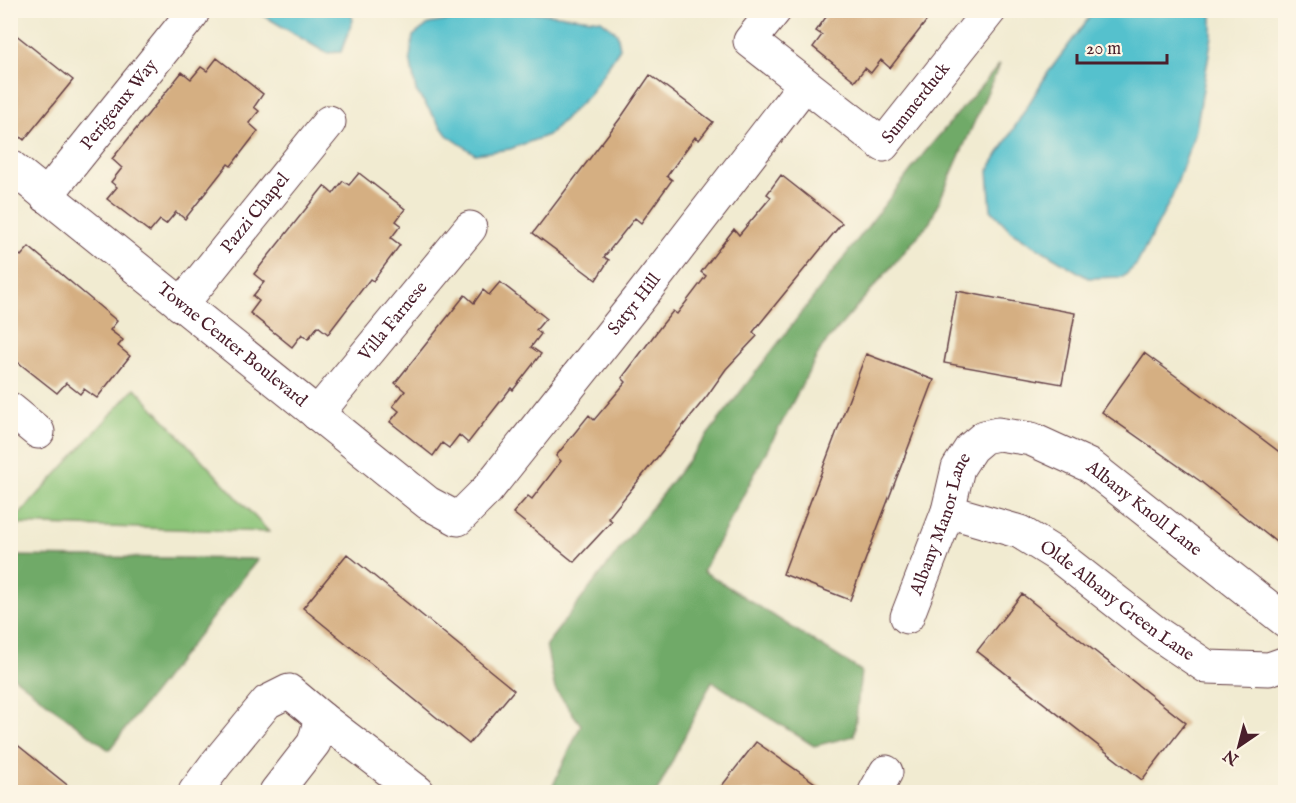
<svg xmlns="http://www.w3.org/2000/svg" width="1296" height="803" font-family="'IM FELL English',serif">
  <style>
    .green { fill: #8bc478; stroke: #6a7252; stroke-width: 1.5 }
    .forest { fill: #70aa68; stroke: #5d644a; stroke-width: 1.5 }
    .water { fill: #54c1cd; stroke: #4f707c; stroke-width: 1.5 }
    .building { fill: #d5af82 }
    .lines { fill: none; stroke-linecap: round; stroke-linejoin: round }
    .minor-casing { stroke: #633e44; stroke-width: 35 }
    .minor { stroke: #fff; stroke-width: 33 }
    .labels { text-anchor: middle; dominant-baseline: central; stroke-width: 5; stroke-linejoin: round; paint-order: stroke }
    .street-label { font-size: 18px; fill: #4a1f2b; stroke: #fcf5e5 }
  </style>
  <rect width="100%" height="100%" fill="#fcf5e5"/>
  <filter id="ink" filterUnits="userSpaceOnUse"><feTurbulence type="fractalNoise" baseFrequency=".0167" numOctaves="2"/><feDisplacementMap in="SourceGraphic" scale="12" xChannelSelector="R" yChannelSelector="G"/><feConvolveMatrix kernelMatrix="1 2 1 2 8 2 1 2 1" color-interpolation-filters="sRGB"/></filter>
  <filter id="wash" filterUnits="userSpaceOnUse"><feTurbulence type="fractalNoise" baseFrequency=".008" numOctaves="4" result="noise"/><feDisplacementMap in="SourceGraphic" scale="24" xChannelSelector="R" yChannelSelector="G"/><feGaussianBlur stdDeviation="1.35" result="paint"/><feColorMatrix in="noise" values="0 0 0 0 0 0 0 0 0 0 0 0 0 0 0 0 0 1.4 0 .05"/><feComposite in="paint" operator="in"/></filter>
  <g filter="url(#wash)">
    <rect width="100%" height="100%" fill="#f1ebd1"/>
    <path class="green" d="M135,388l134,144 -258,-8z"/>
    <path class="forest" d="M1000,64l-70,158 -108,125 -119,224 158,100 -7,65 -40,10 -102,-65 -55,111h-107l31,-67 -26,-36 -9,-44 379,-493z
      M10,556h1l247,3 -149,191 -98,-75z"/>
    <path class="water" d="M503,10l19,1 79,9 16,13 3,15 -31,47 -41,40 -38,14 -35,5 -28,-19 -31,-44 -6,-33 3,-22 16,-12z
      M256,11h94l3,9 -12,32 -15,1z
      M1094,11h118v25l-16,94 -24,67 -35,67 -14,13 -35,1 -76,-46 -21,-22 -3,-39 59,-97z"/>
    <g id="blocks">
      <path class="building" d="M831,10h104l-45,58 -9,-8 -10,13 -6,-5 -10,13 -42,-34 9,-12 -6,-4z
        M10,30l63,50 -49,60 -14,-12z
        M217,58l46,36 -9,13 5,4 -10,12 9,8 -27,35 -3,-2 -43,55 -9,-7 -10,12 -6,-4 -10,12 -43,-33 10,-12 -6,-5 11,-14 -10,-9 70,-87 9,7 10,-12 6,4z
        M650,75l63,47 -14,18 -4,-3 -28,39 5,4 -31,43 -6,-5 -31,39 5,3 -13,20 -63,-47 89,-117z
        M359,173l46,36 -9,12 5,4 -10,13 9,7 -27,36 -3,-2 -42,55 -10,-8 -10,13 -6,-5 -10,13 -42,-34 9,-12 -6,-5 11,-14 -10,-8 70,-88 9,8 10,-13 6,4z
        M781,175l61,48 -89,109 4,4 -31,33 -19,27 -99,122 4,3 -38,41 -61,-49 15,-17 4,3 29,-38 -5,-5 33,-41 5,5 32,-38 -4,-4 39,-52 12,-15 4,3 29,-38 -5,-4 33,-43 5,6 32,-38 -4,-3z
        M10,247l11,9 8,-9 88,74 -7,9 13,10 -5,6 12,10 -33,42 -13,-9 -4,5 -14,-11 -9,10 -47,-37z
        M500,282l46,36 -10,12 5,4 -10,13 10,7 -28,36 -2,-2 -43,55 -9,-8 -10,13 -7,-5 -9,13 -43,-34 9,-11 -6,-5 12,-15 -10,-8 70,-88 9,8 9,-13 6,5z
        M957,291l118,22 -13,71 -118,-21z
        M1144,353l113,82 29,22v93l-86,-69 -98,-69z
        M866,354l68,26 -84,220 -67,-26z
        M347,554l167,136 -45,54 -166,-136z
        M1022,594l164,129 -44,57 -165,-129z
        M10,739l66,53h-66z
        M756,742l72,50h-111z"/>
    </g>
  </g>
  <g filter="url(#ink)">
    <use href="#blocks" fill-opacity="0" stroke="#633e44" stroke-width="1.5"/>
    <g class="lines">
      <g class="minor-casing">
        <g id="minor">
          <path id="s1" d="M775,10l-25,31 133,104 107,-135"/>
          <path id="s2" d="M10,166l418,337 30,16 29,-29 152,-191 165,-214"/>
          <path id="s3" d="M46,196l146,-182"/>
          <path id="s4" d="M181,305l148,-183"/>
          <path d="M10,409l28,23"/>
          <path id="s5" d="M317,414l153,-186"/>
          <path id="s6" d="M948,511l72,21 37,23 98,77 52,35 62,2 17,-6"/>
          <path id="s7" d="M907,617l41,-106 10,-43 13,-20 13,-11 14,-3 33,5 59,27 196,155"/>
          <path d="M321,718l97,74"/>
          <path d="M195,792l21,-28 51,-62 22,-11 32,27 -7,25 -38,49"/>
          <path d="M875,792l11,-20"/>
        </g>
      </g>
      <use href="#minor" class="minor"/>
    </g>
  </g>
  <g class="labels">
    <g class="street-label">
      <text stroke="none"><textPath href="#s1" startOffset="262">Summerduck</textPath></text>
      <text stroke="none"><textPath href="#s3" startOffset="117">Perigeaux Way</textPath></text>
      <text stroke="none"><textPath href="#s4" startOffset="118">Pazzi Chapel</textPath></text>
      <text stroke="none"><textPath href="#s2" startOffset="849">Satyr Hill</textPath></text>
      <text stroke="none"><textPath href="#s5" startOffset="120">Villa Farnese</textPath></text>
      <text stroke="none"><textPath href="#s2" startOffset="285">Towne Center Boulevard</textPath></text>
      <text stroke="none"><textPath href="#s7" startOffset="380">Albany Knoll Lane</textPath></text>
      <text stroke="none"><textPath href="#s7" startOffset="99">Albany Manor Lane</textPath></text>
      <text stroke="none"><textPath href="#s6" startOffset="194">Olde Albany Green Lane</textPath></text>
    </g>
  </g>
  <rect width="1296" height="803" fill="none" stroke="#fcf5e5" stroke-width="36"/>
  <g transform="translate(1239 746) rotate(215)" stroke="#fcf5e5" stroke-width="4.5" paint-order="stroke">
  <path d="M0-4.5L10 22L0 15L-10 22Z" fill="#4a1f2b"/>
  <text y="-9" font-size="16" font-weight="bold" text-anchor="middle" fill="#4a1f2b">N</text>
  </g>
  <path d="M1077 54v9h90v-9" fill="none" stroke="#4a1f2b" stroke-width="3"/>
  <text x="1086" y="54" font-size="18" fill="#4a1f2b" stroke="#fcf5e5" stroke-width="4.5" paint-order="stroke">20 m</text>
</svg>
